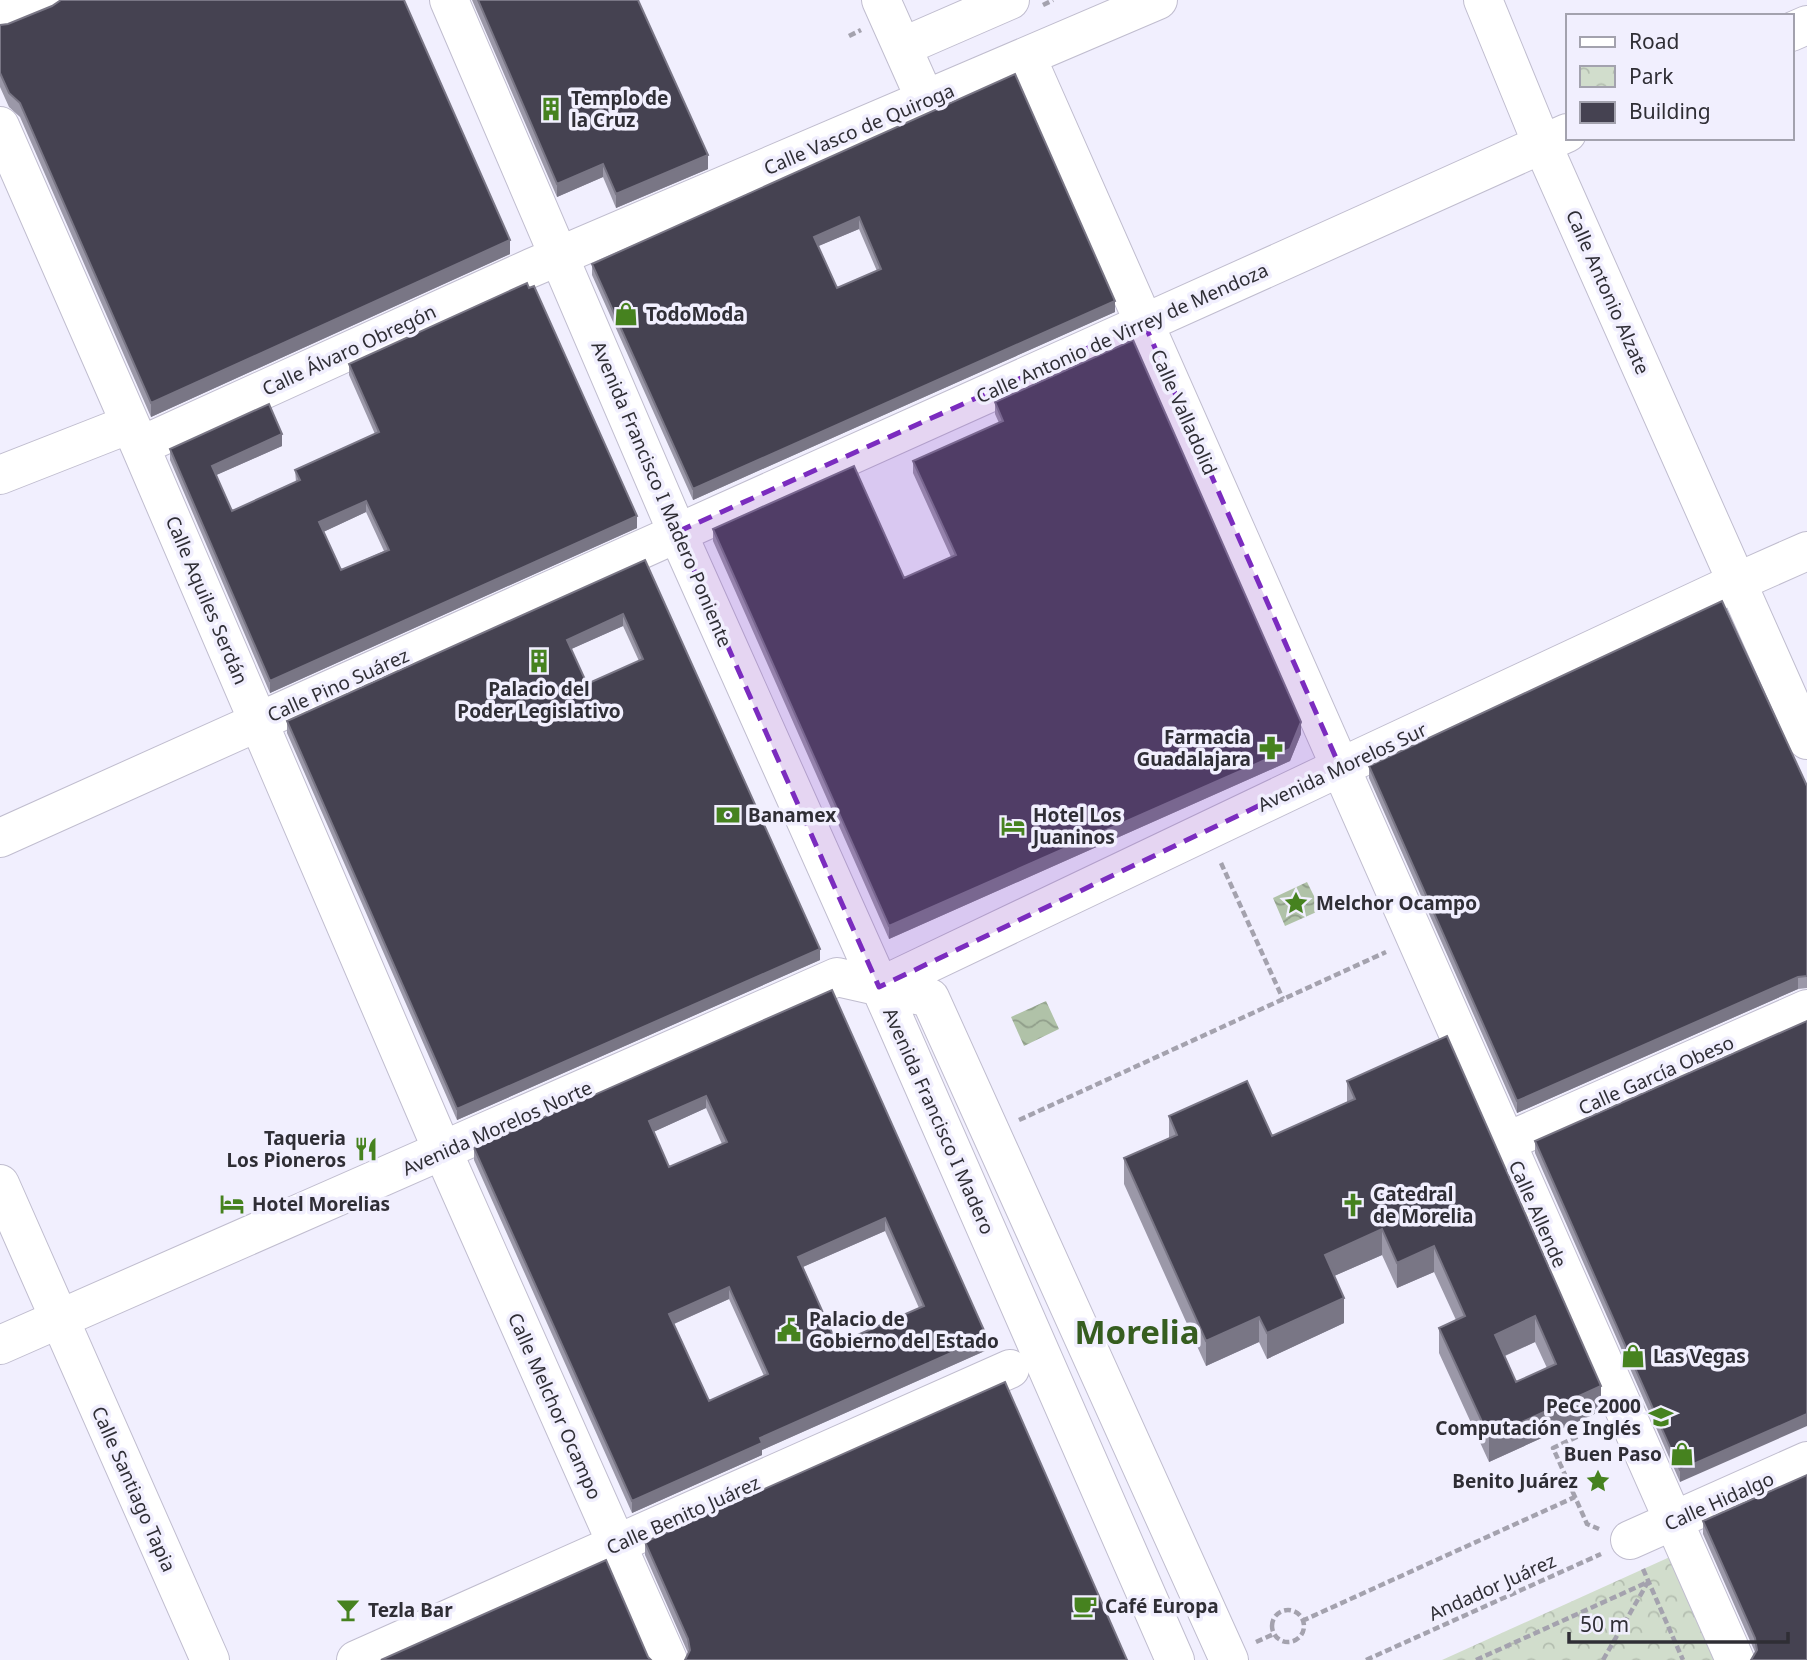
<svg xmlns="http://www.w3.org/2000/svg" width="1807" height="1660" font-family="'Noto Sans',sans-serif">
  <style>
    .park { fill: url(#park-crowns) }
    .water { fill: url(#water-waves) }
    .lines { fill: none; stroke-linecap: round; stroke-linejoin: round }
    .minor-casing { stroke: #c0bdcf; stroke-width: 40 }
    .major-casing { stroke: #c0bdcf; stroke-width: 40 }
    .path { stroke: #a4a2ae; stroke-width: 4.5; stroke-dasharray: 7 3.5; stroke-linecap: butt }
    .minor { stroke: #fff; stroke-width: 38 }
    .major { stroke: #fff; stroke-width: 38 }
    .wall { fill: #9b98a8; fill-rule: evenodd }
    .shaded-wall { fill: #797685 }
    .building { fill: #454251; stroke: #797685; stroke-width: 2; fill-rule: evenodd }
    .marked { fill: #7b2cbf; fill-opacity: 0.2; stroke: #7b2cbf; stroke-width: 5; stroke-dasharray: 14 9; stroke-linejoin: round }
    .labels { text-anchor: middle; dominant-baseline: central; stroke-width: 7; stroke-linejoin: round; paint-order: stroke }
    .poi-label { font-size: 19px; font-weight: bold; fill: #2f2e35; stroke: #f1effe; text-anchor: start }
    .street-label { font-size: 19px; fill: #2f2e35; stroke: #f1effe }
    .town-label { font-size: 33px; font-weight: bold; fill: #365d20; stroke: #f1effe }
  </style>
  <defs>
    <pattern id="park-crowns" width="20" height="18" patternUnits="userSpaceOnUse" patternTransform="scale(1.75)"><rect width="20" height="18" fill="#d1ddcc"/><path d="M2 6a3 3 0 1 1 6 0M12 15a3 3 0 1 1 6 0" fill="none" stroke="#b4beb0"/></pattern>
    <pattern id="water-waves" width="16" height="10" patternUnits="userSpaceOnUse" patternTransform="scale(1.75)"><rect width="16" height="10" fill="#b0c2a8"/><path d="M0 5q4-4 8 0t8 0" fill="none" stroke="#909e8a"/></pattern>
  </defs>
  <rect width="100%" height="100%" fill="#f1effe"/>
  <path class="park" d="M1672,1556l47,104h-277z"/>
  <path class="water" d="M1307,882l14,28 -36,16 -12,-28z
    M1046,1001l13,28 -35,17 -13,-29z"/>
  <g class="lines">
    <g class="minor-casing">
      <path id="minor" d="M881,0l45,101
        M1483,0l59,144 265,596
        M0,18l44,-18
        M1791,32l16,-7
        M902,47l108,-47
        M1027,58l708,1602
        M0,126l140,320 303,706 225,508
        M140,446l391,-178 627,-268
        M0,475l130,-51
        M0,838l1567,-705
        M1506,1142l301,-133
        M0,1184l210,476
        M1630,1540l177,-79
        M356,1660l654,-291"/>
    </g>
    <g class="major-casing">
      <path id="major" d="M449,0l228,532 216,484 282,644
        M879,987l449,-214 409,-191 70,-31
        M0,1345l837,-368 93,21 299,662"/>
    </g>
    <path class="path" d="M1043,5l10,-5
      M849,36l12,-6
      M1221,863l62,136
      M1019,1120l367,-168
      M1575,1497l-22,-49 43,-20
      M1643,1569l40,91
      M1272 1626a16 16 0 1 1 32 0a16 16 0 1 1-32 0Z
      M1302,1621l273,-124 12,27 12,5
      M1256,1642l18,-8
      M1366,1660l235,-106
      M1476,1660l172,-78
      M1603,1660l45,-78"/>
    <use href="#minor" class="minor"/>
    <use href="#major" class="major"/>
  </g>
  <path class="wall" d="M472,0h166l70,169 -92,39 -13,-31 -46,20z
    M0,25l510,229 -359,163 -131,-300 -11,-10 -9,-20z
    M1015,74l100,238 -422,188 -101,-225v-11zM859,229l18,42 -40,17 -19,-42z
    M349,364l288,164 -367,165 -100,-233v-11l112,-3 -66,29 16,36 64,-29 -1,-12 80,-36 -26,-59zM366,512l18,39 -43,19 -18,-38z
    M995,402l306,332 -11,27 -401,178 -176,-398v-12l191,49 47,-21 -38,-84v-12l86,-38 -4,-9z
    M645,560l175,400 -363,160 -170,-387v-12zM623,626l16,35 -52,23 -16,-35z
    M1369,766l438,20v202l-9,1 -281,124 -148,-335z
    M832,990l155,360 -225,100v5l-130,58 -158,-353v-12zM706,1108l16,36 -53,23 -16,-35zM885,1231l34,77 -82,36 -34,-77zM729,1299l35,77 -55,25 -35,-77z
    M1807,1021l-127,461 -145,-329v-12z
    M1447,1036l154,375 -112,51 -50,-109v-25l17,-8 -22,-48 -37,16 -15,-33 -48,21 10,47 -77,36 -8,-17 -53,24 -82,-182v-26l45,-20v-22l103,20 75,-34v-21zM1535,1342l12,26 -31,14 -11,-26z
    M1703,1521l104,139 -52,-8 -52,-118z
    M645,1542l482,118 -439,-7 -43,-98z"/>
  <path class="shaded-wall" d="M708,155v14l-92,39v-14z
    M603,164v13l-46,20v-13z
    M859,217v12l-45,19v-11z
    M510,240v14l-359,163v-14z
    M1115,301v11l-422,188v-11z
    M282,434v12l-70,31v-11z
    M366,501v11l-47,22v-12z
    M637,516v12l-367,165v-12z
    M623,614v12l-56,25v-11z
    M1301,722v12l-11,27 -401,178v-13z
    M820,949v11l-363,160v-11z
    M1798,977v12l-281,124v-12z
    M706,1096v12l-57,26v-13z
    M885,1218v13l-87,38v-12z
    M1382,1229v26l-57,25v-25z
    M1434,1246v26l-37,16v-25z
    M729,1287v12l-60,27v-12z
    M1344,1298v25l-77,36v-26z
    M1535,1316v26l-40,18v-25z
    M1259,1317v25l-53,24v-25z
    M987,1337v13l-225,100v5l-130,58v-12l128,-63z
    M1601,1386v25l-112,51v-25z
    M1807,1414v12l-127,56v-12z"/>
  <path class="building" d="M61,0h343l106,240 -359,163 -131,-300 -11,-10 -9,-20v-48l8,-1 44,-18z
    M478,0h160l70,155 -92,39 -13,-30 -46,20z
    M1015,74l100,227 -422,188 -101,-225zM859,217l22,52 -44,19 -23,-51z
    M527,283l2,5 5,-2 103,230 -367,165 -100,-232 99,-45 13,30 -70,32 20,45 68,-31 -5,-10 84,-38 -30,-68zM366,501l23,49 -48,20 -22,-48z
    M1133,340l168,382 -11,27 -401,177 -176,-397 141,-63 50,112 52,-23 -43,-94 90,-40 -8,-19z
    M645,560l175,389 -363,160 -170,-388zM623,614l20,45 -56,25 -20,-44z
    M1722,601l85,185v190l-9,1 -281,124 -148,-335z
    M832,990l155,347 -227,101 2,5 -130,58 -158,-353zM706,1096l21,46 -58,25 -20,-46zM885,1218l39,88 -87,38 -39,-87zM729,1287l39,87 -59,27 -40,-87z
    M1807,1021v393l-127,56 -145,-329z
    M1447,1036l154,350 -112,51 -50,-109 26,-12 -31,-70 -37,17 -15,-34 -57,26 19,43 -77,35 -8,-16 -53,24 -82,-183 53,-23 -8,-19 78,-35 25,55 83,-37 -8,-18zM1535,1316l21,48 -40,18 -21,-47z
    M1005,1382l122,278h-442l5,-10 -2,-11 -43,-97z
    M1807,1475v185h-56l6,-10 -2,-12 -52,-117z
    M606,1560l42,97 3,3h-270z"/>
  <path class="marked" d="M1144,323l196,444 -461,220 -202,-455z"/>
  <defs>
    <g id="building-bare" transform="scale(1.89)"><path d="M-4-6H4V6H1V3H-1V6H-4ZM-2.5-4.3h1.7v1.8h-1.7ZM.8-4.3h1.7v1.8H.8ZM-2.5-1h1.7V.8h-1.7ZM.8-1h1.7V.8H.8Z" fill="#46821f" stroke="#f1effe" stroke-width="2.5" paint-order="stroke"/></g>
    <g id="shop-bare" transform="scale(1.89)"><path d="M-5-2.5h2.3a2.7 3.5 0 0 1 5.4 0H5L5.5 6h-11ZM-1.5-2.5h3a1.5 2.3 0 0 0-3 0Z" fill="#46821f" stroke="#f1effe" stroke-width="2.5" paint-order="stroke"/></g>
    <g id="pharmacy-bare" transform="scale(1.89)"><path d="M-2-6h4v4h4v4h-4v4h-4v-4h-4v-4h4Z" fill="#46821f" stroke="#f1effe" stroke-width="2.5" paint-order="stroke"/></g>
    <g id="bank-bare" transform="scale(1.89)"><path d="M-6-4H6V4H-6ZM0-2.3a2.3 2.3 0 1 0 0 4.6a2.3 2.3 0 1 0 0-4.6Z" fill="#46821f" stroke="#f1effe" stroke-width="2.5" paint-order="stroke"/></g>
    <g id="hotel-bare" transform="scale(1.89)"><path d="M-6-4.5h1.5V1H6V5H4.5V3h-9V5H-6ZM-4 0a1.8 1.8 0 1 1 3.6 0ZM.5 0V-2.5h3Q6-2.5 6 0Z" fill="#46821f" stroke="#f1effe" stroke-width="2.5" paint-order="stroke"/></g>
    <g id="sight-bare" transform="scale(1.89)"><path d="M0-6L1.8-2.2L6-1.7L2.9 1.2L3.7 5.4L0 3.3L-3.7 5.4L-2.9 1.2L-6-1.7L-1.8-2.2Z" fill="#46821f" stroke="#f1effe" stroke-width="2.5" paint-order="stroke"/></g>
    <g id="restaurant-bare" transform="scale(1.89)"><path d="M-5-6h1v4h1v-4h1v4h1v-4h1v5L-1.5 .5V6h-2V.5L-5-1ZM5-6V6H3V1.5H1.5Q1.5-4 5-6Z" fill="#46821f" stroke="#f1effe" stroke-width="2.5" paint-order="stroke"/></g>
    <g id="church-bare" transform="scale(1.89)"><path d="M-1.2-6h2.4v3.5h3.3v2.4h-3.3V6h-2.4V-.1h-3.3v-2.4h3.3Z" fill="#46821f" stroke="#f1effe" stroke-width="2.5" paint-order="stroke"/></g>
    <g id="civic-bare" transform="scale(1.89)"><path d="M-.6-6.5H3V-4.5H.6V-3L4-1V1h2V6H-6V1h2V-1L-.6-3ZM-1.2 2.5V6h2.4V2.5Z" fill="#46821f" stroke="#f1effe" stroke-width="2.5" paint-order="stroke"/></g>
    <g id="school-bare" transform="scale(1.89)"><path d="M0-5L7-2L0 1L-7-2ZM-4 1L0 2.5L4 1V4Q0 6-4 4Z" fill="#46821f" stroke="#f1effe" stroke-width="2.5" paint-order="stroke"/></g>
    <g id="cafe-bare" transform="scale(1.89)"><path d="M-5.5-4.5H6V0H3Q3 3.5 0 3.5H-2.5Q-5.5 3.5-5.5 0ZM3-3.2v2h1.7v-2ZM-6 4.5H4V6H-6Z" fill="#46821f" stroke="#f1effe" stroke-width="2.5" paint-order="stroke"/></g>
    <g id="bar-bare" transform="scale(1.89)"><path d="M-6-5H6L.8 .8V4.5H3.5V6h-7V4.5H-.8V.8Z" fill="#46821f" stroke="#f1effe" stroke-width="2.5" paint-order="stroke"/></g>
  </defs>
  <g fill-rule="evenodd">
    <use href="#building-bare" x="551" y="109"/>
    <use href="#shop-bare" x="626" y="314"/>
    <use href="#building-bare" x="539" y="661"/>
    <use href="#pharmacy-bare" x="1271" y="748"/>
    <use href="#bank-bare" x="728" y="815"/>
    <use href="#hotel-bare" x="1013" y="826"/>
    <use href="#sight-bare" x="1296" y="903"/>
    <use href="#restaurant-bare" x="366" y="1149"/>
    <use href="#hotel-bare" x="232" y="1204"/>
    <use href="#church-bare" x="1353" y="1205"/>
    <use href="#civic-bare" x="789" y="1330"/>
    <use href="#shop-bare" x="1633" y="1356"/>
    <use href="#school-bare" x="1661" y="1417"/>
    <use href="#shop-bare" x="1682" y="1454"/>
    <use href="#sight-bare" x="1598" y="1481"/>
    <use href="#cafe-bare" x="1085" y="1606"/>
    <use href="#bar-bare" x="348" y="1610"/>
  </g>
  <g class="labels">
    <g class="poi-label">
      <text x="571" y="98">Templo de<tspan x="571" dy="22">la Cruz</tspan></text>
      <text x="646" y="314">TodoModa</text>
      <text x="539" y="689" text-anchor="middle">Palacio del<tspan x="539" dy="22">Poder Legislativo</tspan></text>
      <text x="1251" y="737" text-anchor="end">Farmacia<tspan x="1251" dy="22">Guadalajara</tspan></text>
      <text x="748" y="815">Banamex</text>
      <text x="1033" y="815">Hotel Los<tspan x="1033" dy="22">Juaninos</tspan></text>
      <text x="1316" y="903">Melchor Ocampo</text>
      <text x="346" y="1138" text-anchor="end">Taqueria<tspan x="346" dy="22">Los Pioneros</tspan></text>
      <text x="1373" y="1194">Catedral<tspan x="1373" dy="22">de Morelia</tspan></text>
      <text x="252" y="1204">Hotel Morelias</text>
      <text x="809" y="1319">Palacio de<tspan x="809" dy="22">Gobierno del Estado</tspan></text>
      <text x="1653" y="1356">Las Vegas</text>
      <text x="1641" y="1406" text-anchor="end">PeCe 2000<tspan x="1641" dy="22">Computación e Inglés</tspan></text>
      <text x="1662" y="1454" text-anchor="end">Buen Paso</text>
      <text x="1578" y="1481" text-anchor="end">Benito Juárez</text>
      <text x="1105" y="1606">Café Europa</text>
      <text x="368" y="1610">Tezla Bar</text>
    </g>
    <g class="street-label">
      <text transform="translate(859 129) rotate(-23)">Calle Vasco de Quiroga</text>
      <text transform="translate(1608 292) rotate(66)">Calle Antonio Alzate</text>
      <text transform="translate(1122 333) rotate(-24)">Calle Antonio de Virrey de Mendoza</text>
      <text transform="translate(349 350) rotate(-25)">Calle Álvaro Obregón</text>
      <text transform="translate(1184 412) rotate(66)">Calle Valladolid</text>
      <text transform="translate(662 494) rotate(67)">Avenida Francisco I Madero Poniente</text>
      <text transform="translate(207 600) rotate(67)">Calle Aquiles Serdán</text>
      <text transform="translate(338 685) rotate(-24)">Calle Pino Suárez</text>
      <text transform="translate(1342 767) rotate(-25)">Avenida Morelos Sur</text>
      <text transform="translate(1656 1075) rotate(-24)">Calle García Obeso</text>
      <text transform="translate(939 1121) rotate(66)">Avenida Francisco I Madero</text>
      <text transform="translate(497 1128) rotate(-24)">Avenida Morelos Norte</text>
      <text transform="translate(1538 1214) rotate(66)">Calle Allende</text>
      <text transform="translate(555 1406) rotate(66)">Calle Melchor Ocampo</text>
      <text transform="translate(134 1489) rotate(66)">Calle Santiago Tapia</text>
      <text transform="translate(1719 1501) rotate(-24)">Calle Hidalgo</text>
      <text transform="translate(683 1515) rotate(-24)">Calle Benito Juárez</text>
      <text transform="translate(1492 1587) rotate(-24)">Andador Juárez</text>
    </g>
    <g class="town-label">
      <text x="1137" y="1331">Morelia</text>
    </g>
  </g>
  <rect x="1566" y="14" width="228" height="126" fill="#f1effe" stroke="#a3a2ae" stroke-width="2"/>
  <rect x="1580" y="37" width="35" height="10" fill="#ffffff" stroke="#a3a2ae" stroke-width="2"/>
  <text x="1629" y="49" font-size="21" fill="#2f2e35">Road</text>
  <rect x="1580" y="66" width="35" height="21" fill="url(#park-crowns)" stroke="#a3a2ae" stroke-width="2"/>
  <text x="1629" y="84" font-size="21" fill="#2f2e35">Park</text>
  <rect x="1580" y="102" width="35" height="21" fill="#454251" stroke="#a3a2ae" stroke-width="2"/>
  <text x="1629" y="119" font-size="21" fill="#2f2e35">Building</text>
  <path d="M1569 1632v10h219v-10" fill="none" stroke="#2f2e35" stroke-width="3.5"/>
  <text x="1580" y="1632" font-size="21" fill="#2f2e35" stroke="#f1effe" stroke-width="5" paint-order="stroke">50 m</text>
</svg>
